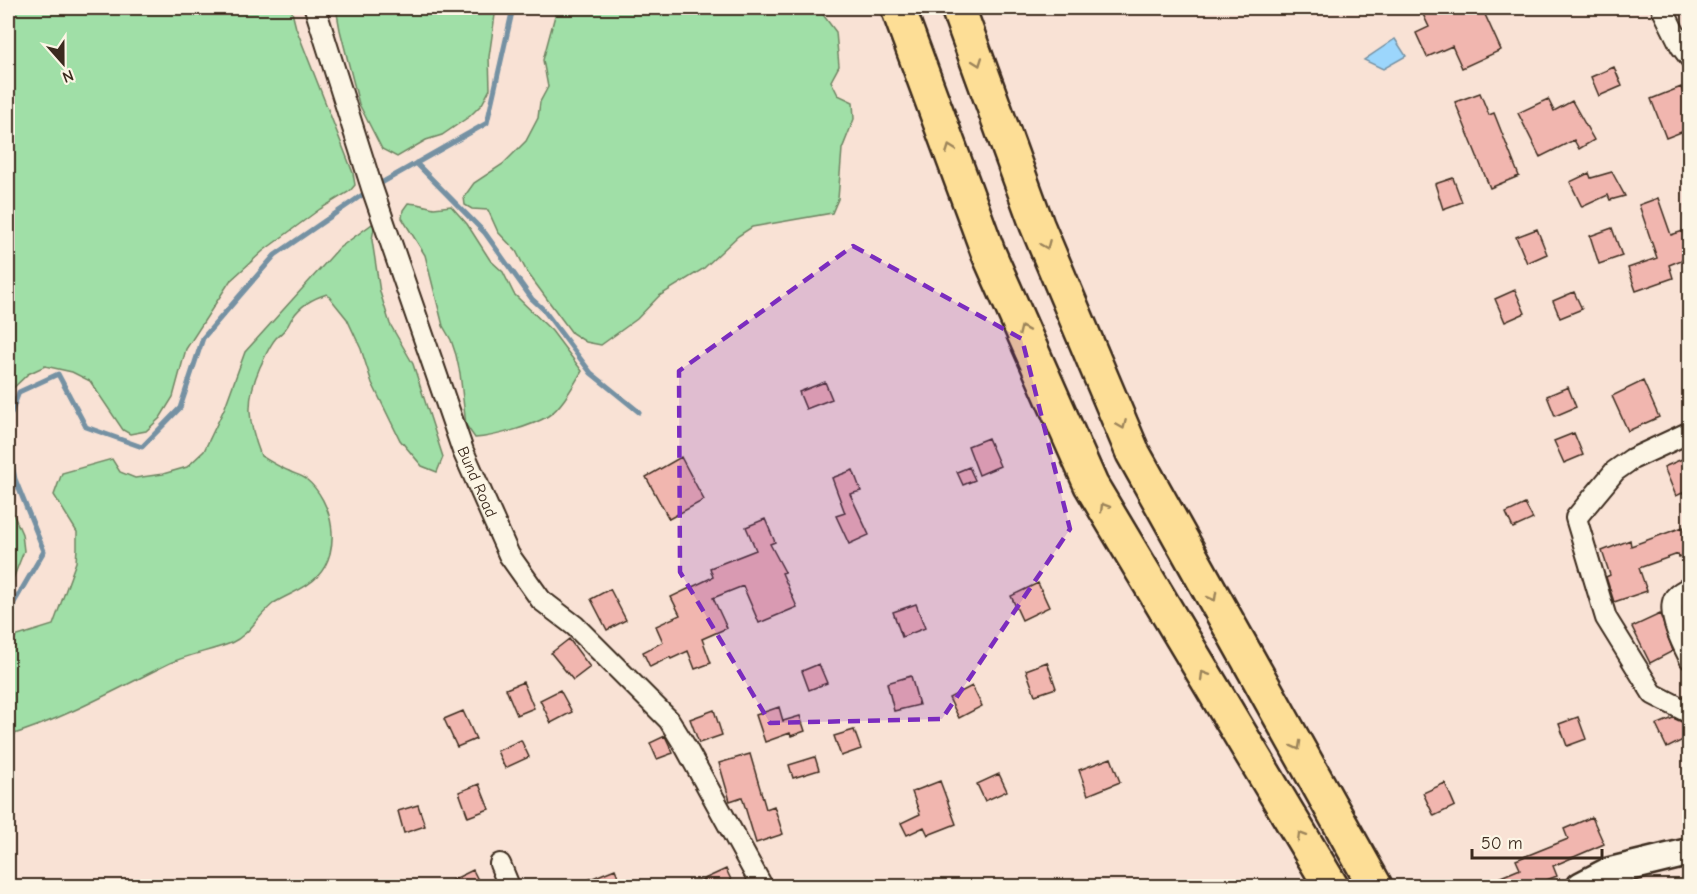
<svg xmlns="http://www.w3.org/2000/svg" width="1697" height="894" font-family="'Comic Neue',sans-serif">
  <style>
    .green { fill: #a0dfa7; stroke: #6e8462; stroke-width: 1.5 }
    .water { fill: #9cd6fc; stroke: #7591a3; stroke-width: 1.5 }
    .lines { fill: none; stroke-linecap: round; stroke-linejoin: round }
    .stream { stroke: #7591a3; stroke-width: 5 }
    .building { fill: #f1b6af; stroke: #3b2a1e; stroke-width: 1.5 }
    .street-casing { stroke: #3b2a1e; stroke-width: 24 }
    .secondary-casing { stroke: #3b2a1e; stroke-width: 32 }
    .highway-casing { stroke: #3b2a1e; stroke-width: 38 }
    .street { stroke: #fcf5e5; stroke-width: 20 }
    .secondary { stroke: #fcf5e5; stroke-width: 27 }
    .highway { stroke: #fdde96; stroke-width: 33 }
    .oneway { stroke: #9c845a }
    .marked { fill: #7b2cbf; fill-opacity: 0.2; stroke: #7b2cbf; stroke-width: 4.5; stroke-dasharray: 12 8; stroke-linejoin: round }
    .labels { text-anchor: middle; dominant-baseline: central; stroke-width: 5; stroke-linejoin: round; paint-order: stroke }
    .street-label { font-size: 16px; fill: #3b2a1e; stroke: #fcf5e5 }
  </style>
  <rect width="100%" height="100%" fill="#f9e2d5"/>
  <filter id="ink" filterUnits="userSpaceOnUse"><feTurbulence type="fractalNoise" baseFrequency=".0167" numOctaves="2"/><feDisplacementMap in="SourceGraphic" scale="12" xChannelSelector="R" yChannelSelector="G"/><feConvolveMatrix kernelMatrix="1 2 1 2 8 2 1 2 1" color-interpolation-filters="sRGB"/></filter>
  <g filter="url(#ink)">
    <path class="green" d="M8,8h283l5,20 57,145 2,12 -5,6 -30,18 -57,42 -33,30 -44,68 -13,48 -13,21 -14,13 -16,3 -7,-4 -33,-49 -18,-9 -27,-6 -17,8 -20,19z
      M336,8h160l-7,49 1,32 -8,15 -12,12 -28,19 -16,5 -29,17 -15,-8 -23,-45 -19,-74z
      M557,8h261l18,24 3,34 -8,15 7,14 15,7 1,17 -12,30 -4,50 -6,14 -80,14 -14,9 -35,33 -44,27 -22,23 -36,26 -15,-3 -14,-9 -45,-61 -11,-21 -18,-19 -10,-22 -16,-1 -7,-4 -1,-8 10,-14 29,-19 23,-23 12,-23 2,-16 8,-15 -5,-27z
      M408,203l9,1 17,4 17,-2 16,18 23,36 13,12 11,22 38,37 30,40c-9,15 -20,36 -34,45 -15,10 -55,21 -73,22l-9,-13 -6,-52 -4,-18 -5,-15 -8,-14 -18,-71 -23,-37 1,-8z
      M375,222l-3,18 8,52 10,32 23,40 30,93 -6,15 -15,-6 -22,-26 -28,-57 -11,-34 -14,-30 -20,-25c-13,4 -26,11 -34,23 -3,3 -4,8 -7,11 -3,4 -7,7 -10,10 -7,8 -11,19 -16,29 -15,34 -12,55 1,89 9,5 18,11 28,15 5,3 12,4 17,8 27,22 37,71 11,98 -11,12 -29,17 -43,26 -16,12 -24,32 -43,40 -20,8 -41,11 -61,20 -53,26 -106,56 -162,73v-97l45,-14 23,-63 1,-14v-16l-23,-37 8,-22 50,-14 8,13 15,6 28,-4 24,-7 17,-16 21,-44 20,-55 94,-104z
      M8,502l14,32 2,17 -13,33 -3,4z"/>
    <path class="water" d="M1395,39l11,17 -23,13 -19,-9z"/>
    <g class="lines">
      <path class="stream" d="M416,163l69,70 47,66 11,10 48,64 48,39
        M376,186l111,-63 26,-115
        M8,421l11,-29 39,-18 28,53 56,20 38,-39 23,-70 72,-83 93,-64
        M8,445l7,34 29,72 -36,62"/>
    </g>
    <path class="building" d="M1420,8h62l19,42 -39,18 -10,-22 -25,11 -11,-24 13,-6z
      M1614,67l8,19 -23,10 -8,-19z
      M1681,87l8,23v19l-23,9 -15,-39z
      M1480,93l9,22 5,-2 25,63 -29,12 -35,-86z
      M1548,99l6,12 18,-10 22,39 -15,9 -5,-9 -34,17 -22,-44z
      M1612,172l13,24 -15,4 -2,-5 -26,12 -12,-25 19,-9 2,5z
      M1453,178l9,24 -19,7 -8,-25z
      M1658,198l13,37 18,-6v28l-20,8 4,13 -37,13 -8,-23 29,-10 -18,-53z
      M1612,228l10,28 -23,8 -9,-28z
      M1537,229l10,25 -20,9 -11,-26z
      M1515,290l10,23 -20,9 -10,-23z
      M1574,292l8,17 -22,9 -7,-17z
      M1643,381l16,36 -31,14 -16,-35z
      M825,382l7,17 -26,10 -7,-17z
      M1568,387l8,20 -21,9 -8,-20z
      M1574,433l9,22 -19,8 -10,-22z
      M988,438l12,28 -21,9 -11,-29z
      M1689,456v34l-13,6 -12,-29z
      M681,457l23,43 -35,19 -23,-42z
      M969,467l6,13 -12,5 -6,-13z
      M853,470l8,21 -11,3 19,41 -20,9 -13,-28 9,-3 -13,-35z
      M1525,504l8,15 -20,9 -7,-15z
      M765,519l10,23 -5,2 15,28 -3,1 15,34 -38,16 -16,-37 -30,12 14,30 -25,11 9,24 -16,6 -7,-18 -17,8 -1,-2 -20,10 -7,-15 20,-10 -7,-16 24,-11 -9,-18 42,-20 -3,-9 46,-18 -10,-23z
      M1683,527l6,19v8l-10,3 -1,-3 -39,14 8,23 -33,11 -8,-25 4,-2 -8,-24 28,-11 1,6z
      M1038,583l11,24 -27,13 -11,-24z
      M610,589l16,31 -19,10 -16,-31z
      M916,604l9,24 -23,9 -9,-25z
      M1660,614l13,37 -23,12 -18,-36z
      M569,639l21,28 -17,13 -22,-27z
      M1047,662l9,26 -21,7 -9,-25z
      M819,664l8,19 -18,7 -7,-19z
      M911,676l8,29 -25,6 -7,-28z
      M523,682l11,26 -17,7 -11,-26z
      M972,686l10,20 -23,12 -10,-20z
      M560,690l12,22 -21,11 -11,-23z
      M779,707l4,14 17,-5 5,15 -14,5 -1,-3 -25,9 -9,-27z
      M714,710l8,25 -23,8 -9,-24z
      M463,711l13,28 -19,8 -13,-28z
      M1578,717l8,22 -19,7 -8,-22z
      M1673,718l11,5 5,14 -22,11 -11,-23z
      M854,730l7,19 -20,7 -7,-20z
      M665,736l8,17 -16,6 -7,-16z
      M521,740l8,17 -24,11 -8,-17z
      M750,754l16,55 8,-3 9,28 -27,9 -14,-46 -12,4 -11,-38z
      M815,757l4,13 -26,8 -4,-13z
      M1111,758l9,24 -32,13 -9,-25z
      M999,774l8,17 -22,10 -8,-17z
      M940,781l16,43 -28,11 -4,-8 -17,8 -6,-12 19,-9 -8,-22z
      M1445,783l10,23 -21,10 -11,-23z
      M479,784l10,25 -21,8 -9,-25z
      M418,805l7,21 -21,7 -6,-22z
      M1592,817l12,27 -51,22 4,10 -26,10h-52l41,-17 -4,-9 52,-21 -4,-10z
      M615,869l7,17h-49z
      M726,869l8,17h-45z
      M473,870l8,16h-41z"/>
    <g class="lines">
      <g class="street-casing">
        <g id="street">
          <path id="s1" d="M315,8l57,180 91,263 46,104 32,45 34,26 94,94 16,26 77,140"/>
          <path d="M1662,8l19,38 9,12"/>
          <path d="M1690,432l-58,27 -17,12 -39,47 30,100 47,76 37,19"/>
          <path d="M1690,587c-5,3 -13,6 -16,12 -7,15 9,46 16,60"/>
          <path d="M500,864l9,22"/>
        </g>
      </g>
      <g class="secondary-casing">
        <path id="secondary" d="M1581,886l27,-14 82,-20"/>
      </g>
      <g class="highway-casing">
        <path id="highway" d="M898,8l90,244 103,233 240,401
          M958,8l79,217 96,228 242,433"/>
      </g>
      <use href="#street" class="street"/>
      <use href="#secondary" class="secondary"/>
      <use href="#highway" class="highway"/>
    </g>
    <defs><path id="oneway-chevron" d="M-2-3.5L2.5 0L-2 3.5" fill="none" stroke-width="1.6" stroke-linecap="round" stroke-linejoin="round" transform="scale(1.5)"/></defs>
    <g class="oneway">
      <use href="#oneway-chevron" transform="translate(978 62) rotate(70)"/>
      <use href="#oneway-chevron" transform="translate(950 149) rotate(-110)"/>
      <use href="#oneway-chevron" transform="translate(1046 245) rotate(67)"/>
      <use href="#oneway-chevron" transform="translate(1023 330) rotate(-114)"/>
      <use href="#oneway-chevron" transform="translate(1122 425) rotate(67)"/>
      <use href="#oneway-chevron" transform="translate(1104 507) rotate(-121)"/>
      <use href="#oneway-chevron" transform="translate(1213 597) rotate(61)"/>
      <use href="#oneway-chevron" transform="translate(1204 675) rotate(-121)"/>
      <use href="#oneway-chevron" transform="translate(1297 746) rotate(61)"/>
      <use href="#oneway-chevron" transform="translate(1301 836) rotate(-121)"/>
    </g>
  </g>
  <path class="marked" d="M853,246l169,93 48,190 -128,190 -172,4 -90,-151 -1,-201z"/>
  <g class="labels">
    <g class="street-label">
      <text stroke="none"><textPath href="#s1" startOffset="501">Bund Road</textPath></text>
    </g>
  </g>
  <rect width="1697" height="894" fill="none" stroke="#fcf5e5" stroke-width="30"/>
  <rect x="15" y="15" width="1667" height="864" fill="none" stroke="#3b2a1e" stroke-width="2" filter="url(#ink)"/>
  <g transform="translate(63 63) rotate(159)" stroke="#fcf5e5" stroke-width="4.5" paint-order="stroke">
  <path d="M0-4.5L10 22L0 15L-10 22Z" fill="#3b2a1e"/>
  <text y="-9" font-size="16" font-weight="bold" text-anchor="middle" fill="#3b2a1e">N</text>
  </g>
  <path d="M1472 849v9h130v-9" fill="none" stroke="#3b2a1e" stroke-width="3"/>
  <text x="1481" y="849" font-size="18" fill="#3b2a1e" stroke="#fcf5e5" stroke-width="4.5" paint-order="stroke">50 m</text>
</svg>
